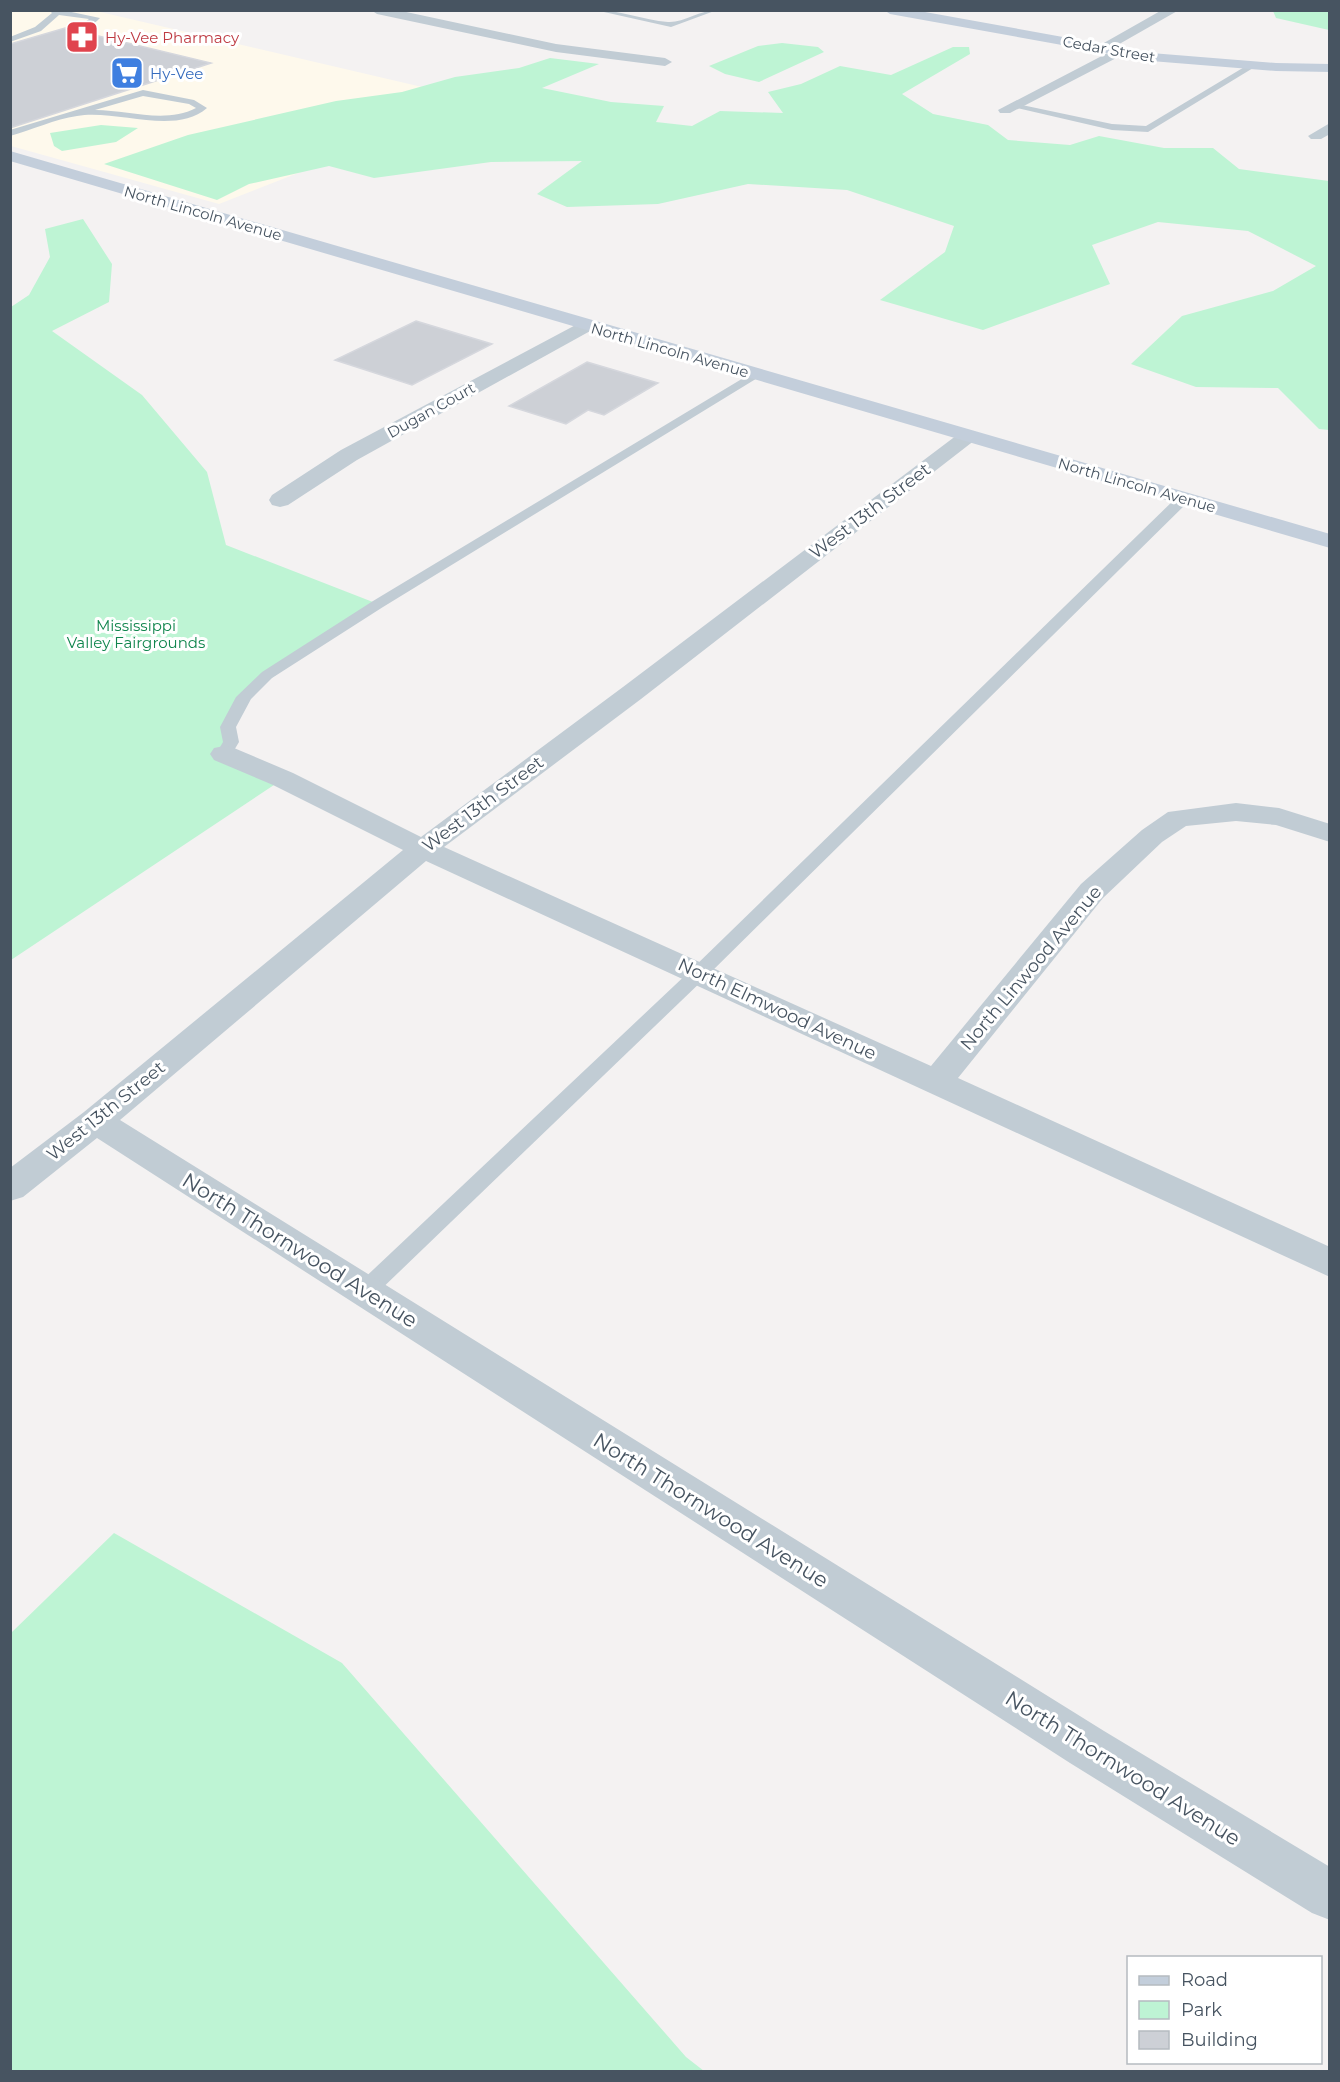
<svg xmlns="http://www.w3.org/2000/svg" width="1340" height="2082" font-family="Montserrat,sans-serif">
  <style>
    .commercial { fill: #fef9ec }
    .green { fill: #bef4d4 }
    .building { fill: #cdd0d6; stroke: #d5d7dd; stroke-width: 1.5 }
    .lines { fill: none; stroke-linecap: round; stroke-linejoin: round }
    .lane { fill: #c1ccd4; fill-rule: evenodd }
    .street { fill: #c1ccd4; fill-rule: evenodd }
    .secondary { fill: #c3cedb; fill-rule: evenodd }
    .labels { text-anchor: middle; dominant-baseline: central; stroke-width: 6; stroke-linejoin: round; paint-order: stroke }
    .far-health-label { font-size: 15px; fill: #be3a42; stroke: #fff; text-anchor: start }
    .far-street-label { font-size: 15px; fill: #475461; stroke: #fff }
    .far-shop-label { font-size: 15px; fill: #366cbe; stroke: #fff; text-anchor: start }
    .far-park-label { font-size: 15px; fill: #10854d; stroke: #fff }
    .street-label { font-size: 18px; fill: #475461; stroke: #fff }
    .near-street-label { font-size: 21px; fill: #475461; stroke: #fff }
  </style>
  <rect width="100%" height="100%" fill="#f4f2f2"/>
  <path class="commercial" d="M10,11h86l386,90 -263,103 -208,-58z"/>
  <path class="green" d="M1273,11h56v19l-53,-12z
    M782,43l36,4 6,5 -65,30 -34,-8 -16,-8 49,-20z
    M953,47h16l1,7 -68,40 31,20 55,11 20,15 62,5 29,-9 65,12h49l26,21 90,12v249l-10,-1 -41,-41 -82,-1 -65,-23 51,-48 91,-25 43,-25 -68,-35 -90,-9 -66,23 18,39 -127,46 -103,-30 65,-48 9,-26 -107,-36 -99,-6 -90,20 -91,3 -30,-13 45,-33 -91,1 -117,16 -45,-12 -80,18 -32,16 -113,-36 84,-29 148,-34 66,-9 53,-15 64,-9 31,-10 49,6 -57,24 69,14 53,4 -8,16 36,4 28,-15 63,2 -15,-21 33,-8 39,-18 51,9z
    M101,125l37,3 -22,14 -54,9 -8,-5 -4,-13z
    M83,219l29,45 -3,38 -57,29 90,64 65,77 19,73 152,59 -134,93 -19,56 58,26 -272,181v-653l18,-12 21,-38 -5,-28z
    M114,1533l228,130 344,394 18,14h-693v-438z"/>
  <path class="building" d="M65,28l3,1 2,5 12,-2 129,31 -201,65v-84z
    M416,321l76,23 -80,41 -77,-25z
    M587,362l71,21 -54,32 -16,-5 -22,14 -57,-18z"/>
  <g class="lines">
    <path class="lane" d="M49,10h13l38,8c-8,8 -18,14 -30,14v-4l11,-3 8,-6 -30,-4 -18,16 -31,11v-5l25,-10 17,-14z
      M595,10c25,0 48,10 73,12 15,1 32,-12 49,-12l-46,17z
      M1251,63l7,2 -110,67 -36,-2 -104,-24 4,-3 100,21 34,2z
      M143,90l51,10 13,8c-32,28 -91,1 -130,8 -22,3 -45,14 -67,20v-6zM143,96l46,8 7,4c-31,16 -68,2 -101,2z
      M755,371l6,4 -2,2 -376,230 -111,71 -21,21 -15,28 3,15 -9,15h-12l-2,-3 7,-12 -3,-15 16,-30 26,-25 111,-71z
      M1184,494l7,4 -2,3 -483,476 -333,320 -8,3 -8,-3 -3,-6 3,-6 335,-316 487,-474z"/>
    <path class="street" d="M371,10h26l159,34 109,14 7,4 -7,4 -109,-14 -179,-38z
      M1162,10h17l-72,41 -5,1 -7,-4z
      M1119,47l5,1 2,3 -2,3 -114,59h-10l-2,-3z
      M1330,123v11l-9,5h-10l-3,-3z
      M585,320l7,2 2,4 -2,4 -235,130 -69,45 -8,2 -8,-2 -3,-5 3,-5 69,-45z
      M968,430l7,2 4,4 -4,4 -334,259 -197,148 487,219 150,-182 61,-54 26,-18 68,-9 43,5 51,16v18l-54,-17 -40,-4 -50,5 -24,16 -59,56 -145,180 372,169v30l-904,-416 -306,259 984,611 226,136v53l-18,-7 -242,-150 -973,-625 -74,59 -13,4v-33l74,-56 319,-262 -130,-65 -59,-25 -4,-6 4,-6 10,-2 10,2 59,25 128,64 202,-150 338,-255z"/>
    <path class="secondary" d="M884,10h30l237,43 125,10 54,1v8l-54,-1 -125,-10 -261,-47z
      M10,151l1320,383v14l-1320,-387z"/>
  </g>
  <defs>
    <g id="pharmacy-square" transform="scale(1.725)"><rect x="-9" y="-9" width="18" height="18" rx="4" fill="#e0444e" stroke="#fff"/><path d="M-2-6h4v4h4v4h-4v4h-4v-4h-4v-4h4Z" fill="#fff"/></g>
    <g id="supermarket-square" transform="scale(1.725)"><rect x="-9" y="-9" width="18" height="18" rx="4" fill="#3f7fe0" stroke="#fff"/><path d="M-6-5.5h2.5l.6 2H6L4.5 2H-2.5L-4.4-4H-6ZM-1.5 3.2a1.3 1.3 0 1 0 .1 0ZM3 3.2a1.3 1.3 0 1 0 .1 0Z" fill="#fff"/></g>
  </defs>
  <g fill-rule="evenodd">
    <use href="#pharmacy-square" x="82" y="37"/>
    <use href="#supermarket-square" x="127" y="73"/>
  </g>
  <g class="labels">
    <g class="far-health-label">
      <text x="105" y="37">Hy-Vee Pharmacy</text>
    </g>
    <g class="far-street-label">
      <text transform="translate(1109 49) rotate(10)">Cedar Street</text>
      <text transform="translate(203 213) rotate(16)">North Lincoln Avenue</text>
      <text transform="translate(670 350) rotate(16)">North Lincoln Avenue</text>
      <text transform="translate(431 410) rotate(-29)">Dugan Court</text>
      <text transform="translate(1137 485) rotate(16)">North Lincoln Avenue</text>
    </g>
    <g class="far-shop-label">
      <text x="150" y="73">Hy-Vee</text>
    </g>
    <g class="far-park-label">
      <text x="136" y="625">Mississippi<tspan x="136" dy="17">Valley Fairgrounds</tspan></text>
    </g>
    <g class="street-label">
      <text transform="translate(870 511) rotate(-37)">West 13th Street</text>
      <text transform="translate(483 804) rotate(-37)">West 13th Street</text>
      <text transform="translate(1031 968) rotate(-50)">North Linwood Avenue</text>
      <text transform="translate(777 1009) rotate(25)">North Elmwood Avenue</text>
      <text transform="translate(106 1111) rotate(-39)">West 13th Street</text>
    </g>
    <g class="near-street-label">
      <text transform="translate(300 1250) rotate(32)">North Thornwood Avenue</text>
      <text transform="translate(711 1510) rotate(32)">North Thornwood Avenue</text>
      <text transform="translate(1123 1768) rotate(32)">North Thornwood Avenue</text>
    </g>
  </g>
  <rect width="1340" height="2082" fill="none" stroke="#475461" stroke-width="24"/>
  <rect x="1127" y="1956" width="195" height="108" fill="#ffffff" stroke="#b5bbc0" stroke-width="1.5"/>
  <rect x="1139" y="1976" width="30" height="9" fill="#c3cedb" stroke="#b5bbc0" stroke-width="1.5"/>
  <text x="1181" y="1986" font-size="18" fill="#475461">Road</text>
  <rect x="1139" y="2001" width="30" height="18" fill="#bef4d4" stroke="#b5bbc0" stroke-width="1.5"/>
  <text x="1181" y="2016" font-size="18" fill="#475461">Park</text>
  <rect x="1139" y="2031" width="30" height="18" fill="#cdd0d6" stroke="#b5bbc0" stroke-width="1.5"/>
  <text x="1181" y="2046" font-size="18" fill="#475461">Building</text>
</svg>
